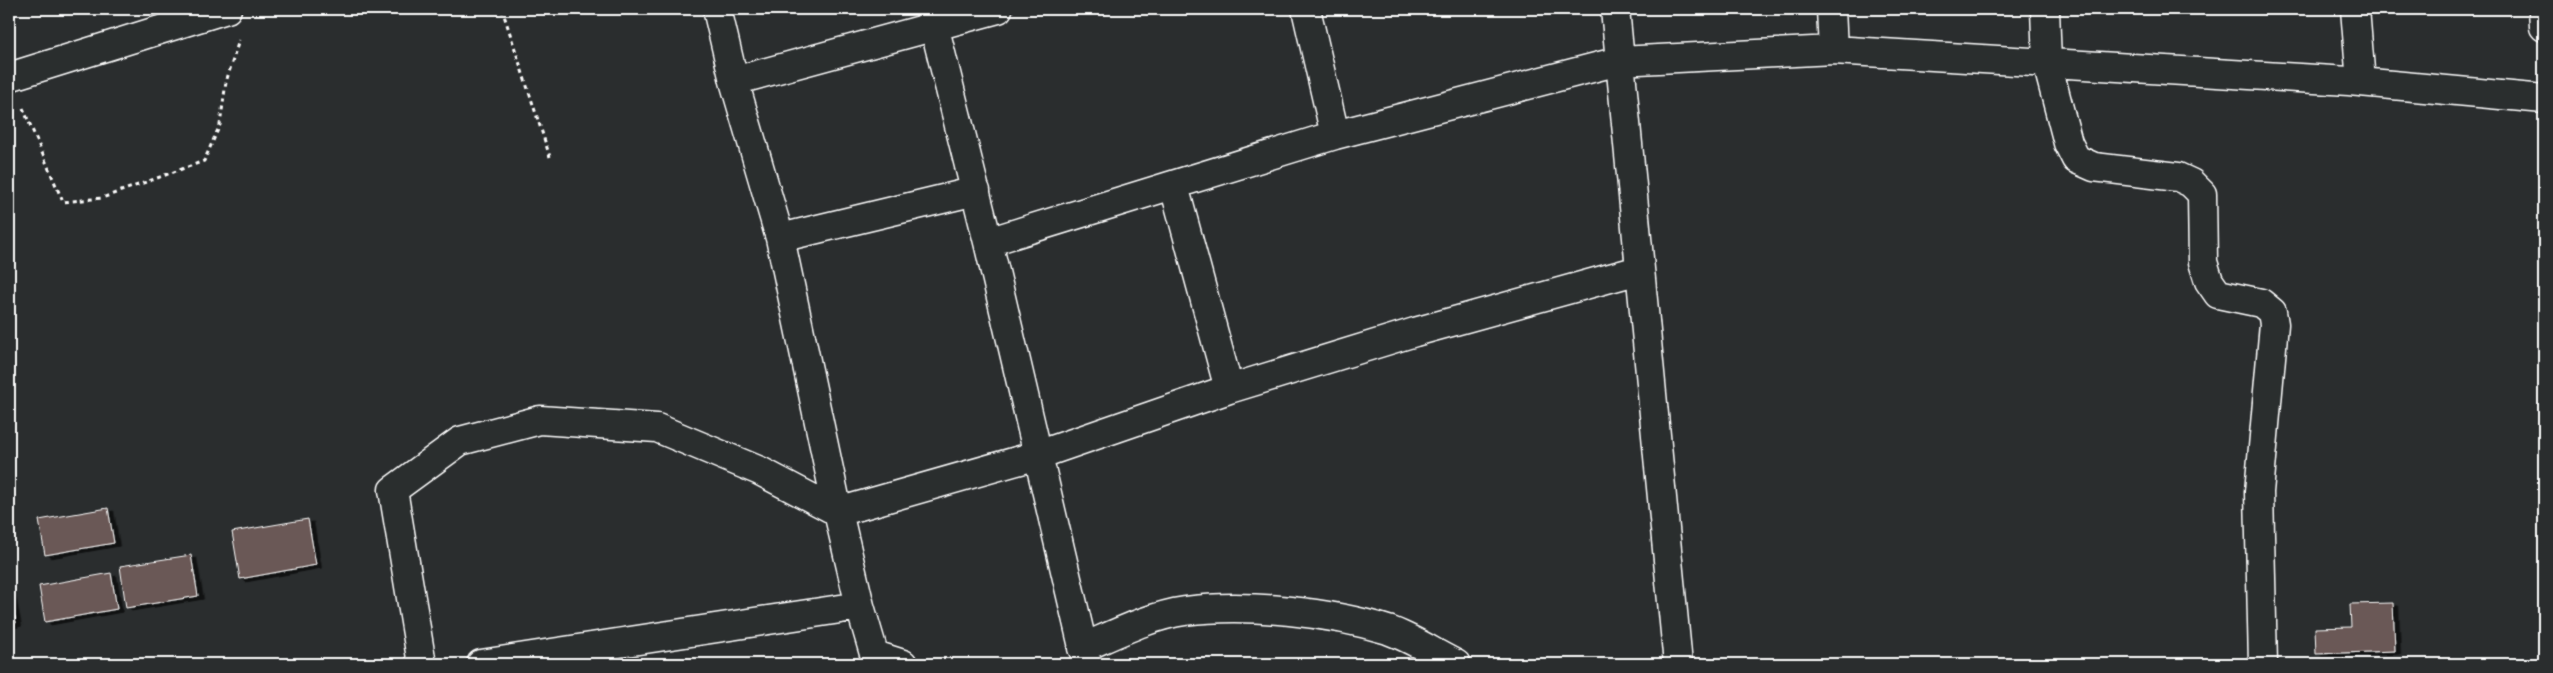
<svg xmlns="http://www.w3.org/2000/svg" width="2553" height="673" font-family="'Patrick Hand',sans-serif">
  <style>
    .building { fill: #6b5956; stroke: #fff; filter: url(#shadow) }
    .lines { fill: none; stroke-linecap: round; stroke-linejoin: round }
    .street-casing { stroke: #fff; stroke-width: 31 }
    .path { stroke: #fff; stroke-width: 3; stroke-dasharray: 4 4; stroke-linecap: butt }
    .street { stroke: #2a2d2e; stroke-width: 28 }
  </style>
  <defs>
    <filter id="shadow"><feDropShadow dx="5.5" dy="3" stdDeviation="0" flood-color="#0009"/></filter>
  </defs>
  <rect width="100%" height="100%" fill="#2a2d2e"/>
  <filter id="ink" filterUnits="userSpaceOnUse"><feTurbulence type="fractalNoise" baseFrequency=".02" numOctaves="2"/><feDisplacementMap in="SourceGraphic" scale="10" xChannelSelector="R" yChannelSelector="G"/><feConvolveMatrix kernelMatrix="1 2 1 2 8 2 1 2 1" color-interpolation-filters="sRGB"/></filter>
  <g filter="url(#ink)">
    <path class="building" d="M108,508l6,35 -69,12 -6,-35z
      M308,519l8,46 -76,14 -8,-47z
      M191,555l7,41 -72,12 -6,-42z
      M111,573l6,36 -72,13 -6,-36z
      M9,588l7,35 -7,2z
      M2393,603l2,48 -79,3 -1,-26 36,-1 -1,-23z
      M2344,659l1,5h-44l-1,-3z"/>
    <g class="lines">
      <g class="street-casing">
        <path id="street" d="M717,9l17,72 46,157 58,274 22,94 17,58
          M930,9l58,233
          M1306,9l29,126
          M1615,9l63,655
          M1831,9l2,41
          M2045,9l2,54 21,80 8,16 18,8 84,10 13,6 11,11 1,68 6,19 9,13 43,9 11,9 2,12 -15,168 4,172
          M2355,9l6,73
          M2543,9l1,18
          M9,77l218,-68
          M734,81l264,-72
          M1174,186l55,203
          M780,238l196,-47
          M1082,648c33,-14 68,-32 103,-37 61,-8 145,1 203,19 23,8 46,23 68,34
          M875,655l28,9
          M422,664l-29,-174 67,-49 80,-21 117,8 103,43 78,41 200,-57 -50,-213 347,-107 284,-74 214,-11 516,31 195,18
          M481,664l379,-58
          M1087,664l-49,-209 191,-66 186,-57 224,-62"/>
      </g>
      <path class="path" d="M502,9l48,148
        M23,108l40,94 39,-4 102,-37 16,-36 6,-43 13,-42"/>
      <use href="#street" class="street"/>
    </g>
  </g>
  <rect width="2553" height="673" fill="none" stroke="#2a2d2e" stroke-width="30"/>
  <rect x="15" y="15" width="2523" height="643" fill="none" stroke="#fff" stroke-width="2" filter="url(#ink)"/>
</svg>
